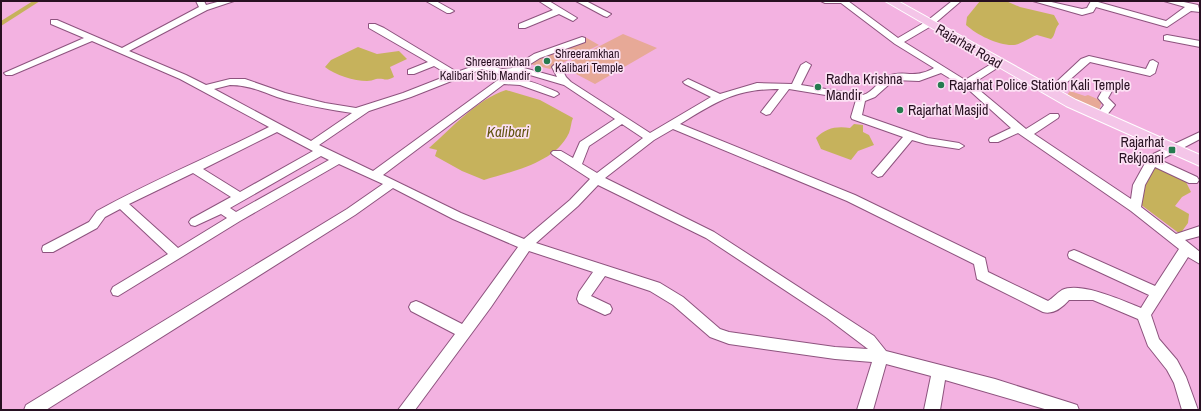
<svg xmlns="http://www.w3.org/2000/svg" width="1201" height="411" font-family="'Archivo Narrow',sans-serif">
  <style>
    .green { fill: #e7a997 }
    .water { fill: #c6b25c }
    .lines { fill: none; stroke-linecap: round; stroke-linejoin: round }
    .canal { fill: #c6b25c; fill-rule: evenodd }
    .minor-casing { stroke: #8d537e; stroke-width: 2 }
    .major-casing { stroke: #fff; stroke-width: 2 }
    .minor { fill: #fff; fill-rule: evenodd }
    .major { fill: #f4c5e8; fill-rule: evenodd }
    .poi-dot { fill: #257b4f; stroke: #fce1f4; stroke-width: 1.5 }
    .labels { text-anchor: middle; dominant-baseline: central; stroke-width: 3.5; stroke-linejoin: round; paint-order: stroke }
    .far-poi-label { font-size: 12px; fill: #271021; stroke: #fce1f4; text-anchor: start }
    .street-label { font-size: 14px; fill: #271021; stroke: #fce1f4 }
    .poi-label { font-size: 14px; fill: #271021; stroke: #fce1f4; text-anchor: start }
    .water-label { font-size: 15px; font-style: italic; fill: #615411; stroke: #fce1f4 }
  </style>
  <rect width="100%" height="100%" fill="#f3b2e1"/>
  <path class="green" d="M623,34l34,14 -62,36 -34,-18z
    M585,37l14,8 -49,24 -32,-8z
    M1070,91l15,5 3,-1 14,6 -3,9 -32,-15z"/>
  <path class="water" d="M980,1h26l14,6 34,8 5,9c-5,5 -3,11 -8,15l-14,-4c-6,2 -18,10 -23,10 -15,1 -37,-10 -48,-20l1,-8z
    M358,47l19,7 22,-3 8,8 -17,8 4,10c-9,5 -9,1 -18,2 -3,1 -6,2 -9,2 -13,0 -32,-6 -42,-14l6,-7z
    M506,90l34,10 33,18c-2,4 -2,10 -4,15 -14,30 -56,38 -85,47l-22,-9 -27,-15 2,-6 -8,-2c24,-21 47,-48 77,-58z
    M854,124l9,1v7l6,3 5,10 -16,6 -7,9 -30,-11 -5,-11c10,-10 20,-12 34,-10z
    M1155,164l29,14 7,14 -9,5 -7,9 14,8 -1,9 -8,11 -40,-30 6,-24z"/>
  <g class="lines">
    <path class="canal" d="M33,1h7l-39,25v-5z"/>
    <g class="minor-casing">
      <path id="minor" d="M196,1h8l2,4 15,-4h13l-27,9 -78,41 57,24 20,10 24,-6h15l40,14 40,10 31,5 47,-15 46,-18 -15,-9 -20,8h-6v-4l20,-8 -59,-34v-4h6l9,4 73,44 25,-9 20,6 10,-1 22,-14 48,-17 3,1v4l-45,16 -16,10 33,9 -5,-10 2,-2h6l6,12 5,5 79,51 61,-36 -26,-13 -2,-2 5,-3 32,15 37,-11 35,1 9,-19 5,-3 5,3 -10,20 62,10c11,-3 15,-15 25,-19 16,-7 25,4 46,-8l-39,-24 -54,-41h-16l-4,-2h27l50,37 29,-17 25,-20h9l-28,24 -29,17 61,38 31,-19h6v4l-30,19 54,45 24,-15h8l1,2 -1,2 -24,16 97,65 2,-14 16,-29 51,-24v7l-40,21 37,17 2,3 -2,3h-8l-34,-16 -10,18 -4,22 35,27 24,-8v10l-15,4 15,12v12l-12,-7 -37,58 8,24 18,21 9,17 12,33h-16l-8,-27 -7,-13 -19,-24 -10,-27 -45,-19h-24c-6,7 -16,15 -26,12l-66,-33 -3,-15 -127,-63 -174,-72 -19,11 -49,38 109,54 160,104 12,15 109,28 76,24 6,2 2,5h-31l-103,-30 -5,30h-16l7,-34 -45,-12 -13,46h-16l15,-48 -37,-3 -106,-15 -19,-7 -37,-32 -23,-14 -45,-15 -14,20 19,9 2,4 -2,4 -5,2 -26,-12 -2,-4 2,-7 14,-20 -64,-21 -38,56 -76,103h-17l57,-76 -44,-23 -2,-4 2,-4 5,-2 5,2 41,21 56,-77 -65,-28 -60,-31 -38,27 -309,195h-22l2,-5 321,-196 36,-25 -44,-20 -99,57 -122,75 -5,-1 -2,-4 2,-4 55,-33 -48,-45 -15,8 -8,11 -44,24h-10l-1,-3 1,-3 46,-24 8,-11c56,-31 115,-55 172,-84l-89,-48 -88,-38 -80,34h-6l-2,-2 80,-35 -33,-14v-4h6l65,28 77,-41zM482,69l20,6 17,-2 11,2 34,10 51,34 -35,23 -7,16 -12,-7h-8l-2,2 2,2 37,24 -20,21 -46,39 -63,-26 -78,-38 121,-91 16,1 34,12 5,-3 -2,-2c-19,-8 -38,-17 -59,-12l-125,91 -54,-26 50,-34 42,-14zM941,73l28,17 42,38 -21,10 -1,2 1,2h8l20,-9 113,78 48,38 -24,37 -76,-34 -5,-2 -5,2 -1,3 1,3 80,37 -8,13c-17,-7 -61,-27 -79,-18 -5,3 -9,8 -14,11l-60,-29 -3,-14 -130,-63 -175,-71c36,-22 55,-35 99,-35l-18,23 5,3 4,-1 19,-25 67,11 -5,17 1,2 51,18 -31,36 6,4 4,-1 30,-36 14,4 33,5 5,-3 -5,-3 -31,-5 -66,-23 3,-14 10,-4 19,-17 25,1zM230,85c18,0 31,6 47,12 24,8 50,12 75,16l-41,28 -97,-52zM622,124l21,14 -46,35 -15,-9 7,-18zM277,132l36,19 -73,41 -37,-23zM321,156l8,4 -93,52 -6,-4zM193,173l38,24 -40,22 -2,3 2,3 4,1 26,-12 6,4 -49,30 -49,-44zM598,185l108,53 121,80 41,31 -33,-2 -106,-15 -9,-3 -37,-32 -23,-14 -124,-40 42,-37z
        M426,1h10l18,10 -4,2h-3z
        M539,1h10l28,17 -4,3 -14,-7 -34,14h-6v-4l34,-14z
        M576,1h10l25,13 -4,3 -3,-1z
        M1033,1h14l35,8 5,-1 4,-7h8l-1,1 68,19 19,-14 -21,-6h15l19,4 2,7 -9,-1 -24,16 -71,-20 -3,5 -11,3z
        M1167,35l33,6v6l-36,-7v-4z
        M1089,56l57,13 4,-8 3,-1 5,3 -3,10 -5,3 -60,-14 -33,29h-6l-2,-2 2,-2 30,-28z
        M1105,86l7,5 -4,7 7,7 -9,11 -4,1 -5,-3 7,-9 -6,-7 4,-7 -2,-2z"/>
    </g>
    <g class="major-casing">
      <path id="major" d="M885,1h13l178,99 124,55v11l-134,-60z"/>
    </g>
    <use href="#minor" class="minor"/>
    <use href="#major" class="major"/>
  </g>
  <g class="poi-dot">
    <circle cx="547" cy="61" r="4"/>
    <circle cx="538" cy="69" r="4"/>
    <circle cx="941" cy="85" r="4"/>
    <circle cx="818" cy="87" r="4"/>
    <circle cx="900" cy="110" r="4"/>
    <rect x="1168" y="146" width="8" height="8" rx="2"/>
  </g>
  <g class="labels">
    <g class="far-poi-label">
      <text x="555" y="54">Shreeramkhan<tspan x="555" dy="14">Kalibari Temple</tspan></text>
      <text x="530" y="62" text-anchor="end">Shreeramkhan<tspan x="530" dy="14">Kalibari Shib Mandir</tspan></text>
    </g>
    <g class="street-label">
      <text transform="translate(969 46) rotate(30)">Rajarhat Road</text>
    </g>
    <g class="poi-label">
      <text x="826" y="79">Radha Krishna<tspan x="826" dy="16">Mandir</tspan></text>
      <text x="949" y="85">Rajarhat Police Station Kali Temple</text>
      <text x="908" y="110">Rajarhat Masjid</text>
      <text x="1164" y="142" text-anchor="end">Rajarhat<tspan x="1164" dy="16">Rekjoani</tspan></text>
    </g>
    <g class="water-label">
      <text x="508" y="131">Kalibari</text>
    </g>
  </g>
  <rect width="1201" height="411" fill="none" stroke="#271021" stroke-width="4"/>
</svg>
